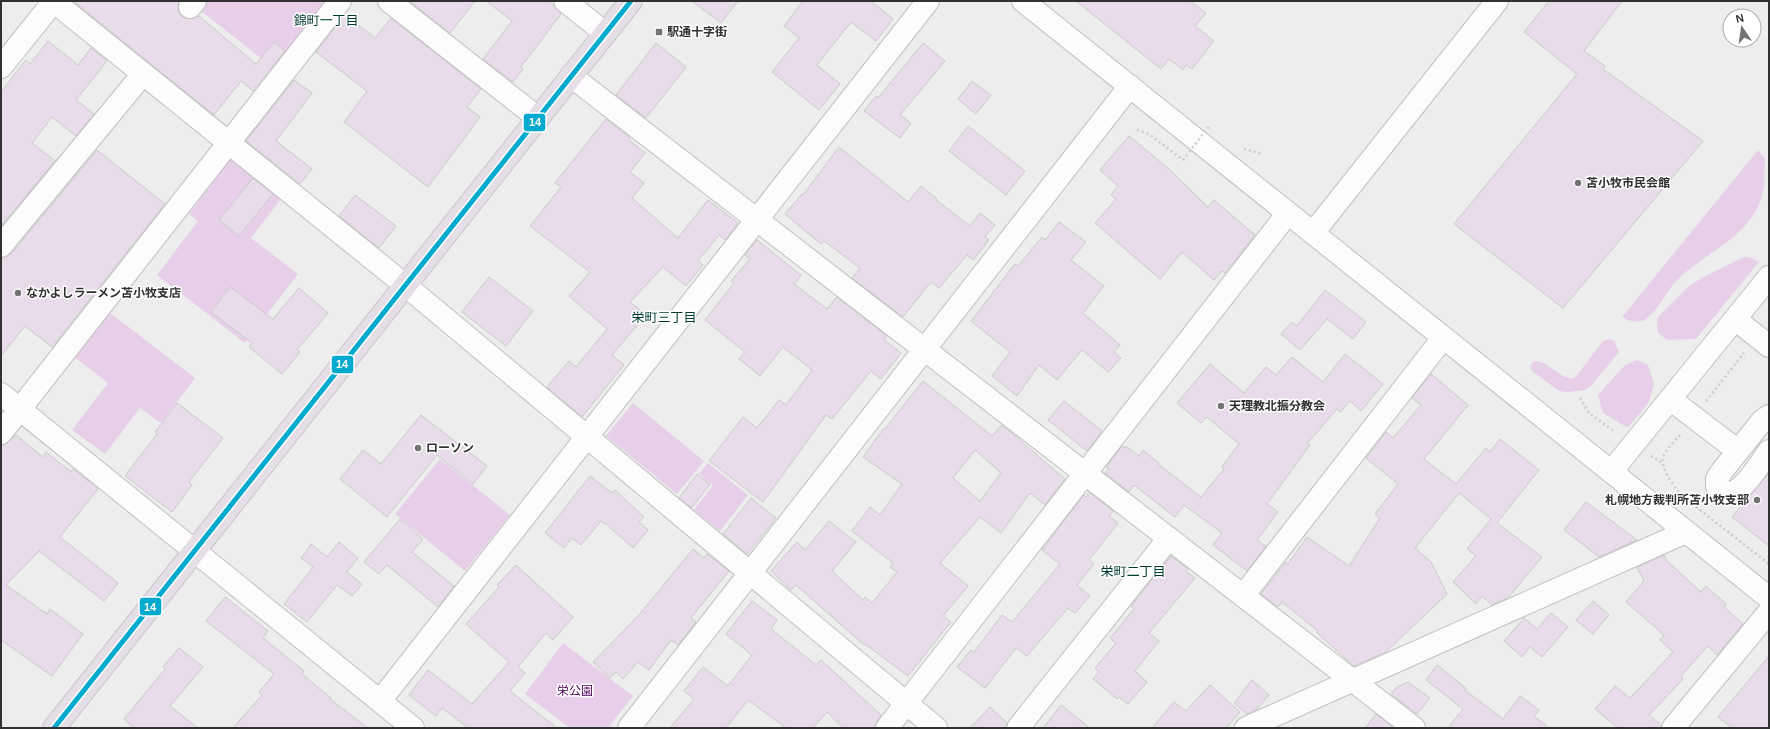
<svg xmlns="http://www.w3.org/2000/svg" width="1770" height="729" font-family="Helvetica,'Noto Sans JP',sans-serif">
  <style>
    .green { fill: #e7cfe9 }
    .building { fill: #e9dcea; stroke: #cbcacb; fill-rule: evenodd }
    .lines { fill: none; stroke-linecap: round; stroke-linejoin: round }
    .minor-casing { stroke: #c1c0c1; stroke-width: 24 }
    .highway-casing { stroke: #c8c7c8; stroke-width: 24 }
    .path { stroke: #cccbcc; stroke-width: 2.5; stroke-dasharray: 2 3; stroke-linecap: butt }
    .minor { stroke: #fcfcfc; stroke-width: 22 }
    .highway { stroke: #e6dee6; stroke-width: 22 }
    .path-bridge { stroke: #cccbcc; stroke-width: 2.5; stroke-dasharray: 2 3; stroke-linecap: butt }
    .bus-1-casing { stroke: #fff; stroke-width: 8 }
    .bus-1 { stroke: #00a9ce; stroke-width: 5 }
    .poi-dot { fill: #737373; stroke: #fff; stroke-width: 1.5 }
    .labels { text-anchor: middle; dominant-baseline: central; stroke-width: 3; stroke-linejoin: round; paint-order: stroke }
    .poi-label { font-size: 12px; font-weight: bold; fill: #323132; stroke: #fff; text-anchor: start }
    .park-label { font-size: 12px; fill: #4d0055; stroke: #fff }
    .neighbourhood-label { font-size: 13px; fill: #003b2f; stroke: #fff }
    .line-badge { stroke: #fff; stroke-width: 1.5 }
    .badge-label { font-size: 11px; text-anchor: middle; font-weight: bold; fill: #fff }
  </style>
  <rect width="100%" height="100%" fill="#ededed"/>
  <path class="green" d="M208,1h123l-55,69 -75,-59z
    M1758,150l7,8c-1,18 1,35 -8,51 -19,34 -53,45 -79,70 -11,11 -18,29 -31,39 -8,6 -16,4 -25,-1z
    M233,156l51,39 -33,43 47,36 -53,69 -88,-68 41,-54 -9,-7z
    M1744,257l8,1 7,4 -63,77 -29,1 -9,-7 -1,-15 31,-31 15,-10z
    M109,312l86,66 -34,45 -21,-15 -35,46 -33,-24 36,-47 -34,-26z
    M1610,339l4,2 5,11 -28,34 -6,4 -18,2 -8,-1 -27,-20 -2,-5 4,-5c15,0 23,15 38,18l5,-4 26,-34z
    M1637,360l11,5 6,19 -5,18 -21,26 -25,-15 -5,-18 27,-30z
    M633,403l71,58 -27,33 -71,-58z
    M440,459l70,56 -45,56 -70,-57z
    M708,463l40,32 -28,36 -26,-21 19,-25 -14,-11z
    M563,643l70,53 -25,32h-38l-45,-34z"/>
  <path class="building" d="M73,1h106l-1,10 4,6 6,2 11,-3 57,48 18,-22 11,9 -32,40 -12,-10 -27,34z
    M409,1h66l-25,32z
    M486,1h64l11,13 -40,53 2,2 -10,13 -30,-23 29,-38z
    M692,1h46l-17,22z
    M803,1h68l22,18 -17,22 -25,-19 -34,43 23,19 -21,26 -47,-38 27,-34 -15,-12z
    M1076,1h114l16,12 -11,13 19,15 -22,28 -6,-4 -3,5 -14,-11 -8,10z
    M1549,1h73l-38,50 21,15 -2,3 100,72 -140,167 -109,-84 123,-150 -53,-42z
    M345,15l30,23 16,-20 90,71 -14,18 13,10 -52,70 -84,-65 23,-31 -51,-39z
    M48,41l30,24 13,-17 16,13 -31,39 18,14 -18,22 -24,-19 -20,26 23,18 -54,65v-134l25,-32 4,4z
    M656,43l30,24 -40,51 -30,-23z
    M923,43l22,18 -45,54 11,8 -11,15 -36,-27 12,-15 2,2z
    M294,80l18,13 -36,48 36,28 -12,15 -54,-43z
    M972,81l19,14 -15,19 -18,-15z
    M606,119l24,19 -1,2 16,13 -15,19 14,11 -12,15 46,40 30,-38 30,23 -13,17 -6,-5 -21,26 5,4 -17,21 -23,-19 -33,35 16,13 -34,40 12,10 -42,52 -35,-30 22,-26 7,6 31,-38 -38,-33 21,-24 -60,-46 31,-39 -6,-4z
    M968,126l57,45 -19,24 -57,-44z
    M1129,136l40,33 39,38 6,-7 41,35 -30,38 -3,-2 -8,9 -32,-28 -22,27 -65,-56 21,-24 -5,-4 7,-9 -18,-16z
    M839,147l69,55 13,-16 16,13 -1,1 34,26 10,-13 15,12 -10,12 4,3 -16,20 -6,-5 -28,33 -8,-6 -28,35 -51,-39 8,-10 -36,-27 -3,3 -36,-30 17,-20 1,1z
    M97,150l68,54 -113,143 -27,-21 -24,30v-98l10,-4z
    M253,178l20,16 -34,42 -20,-16z
    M355,195l41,31 -17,22 -40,-32z
    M1059,222l27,20 -15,18 33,26 -21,27 37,32 -6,7 7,6 -13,14 -26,-22 -25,30 -18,-15 -22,31 -25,-20 18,-24 -39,-31 44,-57 3,2 24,-29 3,3z
    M757,240l44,35 -7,9 33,25 10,-12 50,39 -3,4 17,13 -20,26 -10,-8 -39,48 -6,-4 -63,87 -54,-41 34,-44 14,11 22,-28 7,5 26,-35 -29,-23 -23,29 -21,-17 6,-7 -40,-32 29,-37 -3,-2 19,-22 -5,-4z
    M489,277l44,34 -27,35 -44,-34z
    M230,287l43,32 26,-31 29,25 -31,37 3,2 -18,22 -33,-27 3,-4 -41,-31z
    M1325,290l41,32 -13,17 -26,-20 -27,31 -19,-16 11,-12 5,4z
    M1345,354l38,30 -22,27 -11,-10 -10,11 -3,-3 -30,35 3,1 -43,59 11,8 -21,28 9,6 -19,25 -34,-26 9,-12 -38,-28 -9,12 -41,-32 -5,7 -24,-19 4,-5 -3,-1 16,-21 3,2 1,-2 13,10 4,-6 16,13 -1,1 43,33 23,-28 -2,-2 17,-23 -32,-27 -6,6 -24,-20 33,-39 34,29 22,-26 10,8 16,-18 31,25z
    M1431,374l37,31 -44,54 32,25 30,-36 4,4 10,-13 39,31 -42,53 45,34 -34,41 -16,7 -10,-9 -6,8 -23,-22 23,-26 -9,-7 24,-30 -32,-26 -44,55 16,14 16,32 -61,58 -32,14 -37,-33 1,-2 -36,-29 -4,5 -17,-13 25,-32 2,2 19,-27 42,29 31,-48 -5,-4 23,-30 -32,-26 20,-26 7,6 28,-33 -9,-7z
    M923,381l69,55 10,-11 63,54 -20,26 -15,-12 -29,40 -21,-16 -40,46 28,23 -25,30 8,6 -43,54 -43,-32 -1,1 -68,-60 -5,5 -20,-19 26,-29 8,8 24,-29 27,21 -24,29 31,29 2,-3 7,6 25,-31 -7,-5 3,-4 -41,-32 18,-24 10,8 22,-31 -39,-27 20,-28 1,1zM975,450l26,23 -21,28 -27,-23z
    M1064,401l38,30 -15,20 -39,-31z
    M177,403l46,35 -34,44 3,3 -20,27 -47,-36 32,-42 -2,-2z
    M421,415l66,51 -14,18 -36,-29 -50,62 -47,-38 23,-29 18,14z
    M16,435l27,22 3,-5 25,20 2,-3 25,20 -38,48 58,46 -14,18 -65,-50 -33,34 41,29 3,-5 33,25 -31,42 -51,-36v-195l5,-1z
    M1769,473v73l-37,-29z
    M697,474l13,10 -18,24 -13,-10z
    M590,476l22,17 3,-3 29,27 -5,5 9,8 -15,18 -28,-25 -1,1 -3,-3 -20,24 -9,-7 -8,10 -19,-15z
    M1089,492l24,19 -4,5 9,7 -29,37 5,4 -17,21 13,11 -15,17 -7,-5 -41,48 -11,-8 -31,40 -28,-21 14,-17 3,2 28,-37 10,7 48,-58 -18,-14 42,-55 2,2z
    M751,498l25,20 -29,36 -24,-20z
    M1586,502l51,38 -38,17 -35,-27z
    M400,519l23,20 -11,13 42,34 -16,21 -51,-42 -8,9 -15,-12z
    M339,542l19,16 -11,14 15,12 -10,12 -15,-11 -30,37 -23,-18 29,-37 -12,-9 10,-14 16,13z
    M693,549l11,9 3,-4 22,17 -38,47 5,4 -18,23 -7,-5 -22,30 -11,-8 -15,17 -7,-7 -6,6 -17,-16 46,-47z
    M1664,555l3,6 34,31 5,-6 20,18 -2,3 19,17 -26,31 -9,-9 -27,30 2,3 -34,36 12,10v3h-43l-23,-19 20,-23 15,12 43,-46 -13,-12 4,-5 -38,-33 18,-21 -7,-14z
    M1171,556l17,13 -2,2 9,7 -46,55 10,8 -24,30 12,11 -19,22 -9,-7 -2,2 -24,-20 6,-7 -4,-4 21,-25 -6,-5 24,-29 -3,-3z
    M516,565l57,52 -20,23 -7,-7 -28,34 7,6 -15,18 47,37h-89l-26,-20 -6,8 -27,-21 19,-25 44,34 37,-42 -43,-38 33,-37 -2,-2z
    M225,597l43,34 -5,7 41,33 -2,3 29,24 -1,1 38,29h-135l29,-33 -3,-3 15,-18 -68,-53z
    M752,601l25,19 -6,9 45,36 5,-5 60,55 -8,13h-30l-16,-16 -14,16h-27l-38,-28 -22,28h-56l24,-29 -10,-8 19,-24 25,19 24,-31 -26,-21z
    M1593,601l16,14 -16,19 -17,-14z
    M1551,613l17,14 -26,30 -12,-10 -8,10 -18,-16 20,-23 13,11z
    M179,648l24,19 -33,39 28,22h-64l-10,-9 41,-50 -2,-2z
    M1769,656v72h-37l-14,-11z
    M1437,665l29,23 -1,2 38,29 17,-23 19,14 -5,6 15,12h-101l15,-19 -37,-29z
    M1252,680l17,15 -12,14 -10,5 -13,-11z
    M1408,682l22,16 -13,16 -26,-20 6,-7z
    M1210,685l30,27 -14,16h-74l22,-26 12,9z
    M1061,705l29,23h-47z
    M990,707l17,16 -1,5h-36z
    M1376,714l18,14h-29z"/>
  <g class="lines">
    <g class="minor-casing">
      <path id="minor" d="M53,1l352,284 531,443
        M389,1l149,117
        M565,1l40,32
        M1023,1l746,597
        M190,7l5,-6
        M1,67l53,-66
        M571,76l843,652
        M1313,233l184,-232
        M1,246l142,-172
        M1735,319l34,27
        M1,394l412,334
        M1670,399l68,52
        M1769,416l-7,5 -40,50 -5,8v7c3,2 7,6 10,7 13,4 35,-32 42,-42
        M1,433l339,-432
        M1611,472l158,-195
        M1243,596l200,-258
        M380,701l548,-700
        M629,728l501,-642
        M887,728l401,-515
        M1018,728l151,-190
        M1246,728l440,-196
        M1673,728l96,-116"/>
    </g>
    <g class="highway-casing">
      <path id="highway" d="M54,728l577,-727"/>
    </g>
    <path class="path" d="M1137,130l12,4 34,26
      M1244,149l19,5
      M1580,398l9,15 26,19
      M1706,401l38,-48
      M1680,435c-5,6 -12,12 -16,20 -6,11 11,33 18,41l87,68
      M1651,456l12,7"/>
    <use href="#minor" class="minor"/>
    <use href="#highway" class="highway"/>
    <path class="path-bridge" d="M1183,160l27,-35"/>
    <g class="bus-1-casing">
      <path id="bus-1" d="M54,728l577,-727"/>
    </g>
    <use href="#bus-1" class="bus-1"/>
  </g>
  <g class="poi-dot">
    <rect x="655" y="28" width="8" height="8" rx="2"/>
    <circle cx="1578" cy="183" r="4"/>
    <circle cx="18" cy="293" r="4"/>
    <circle cx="1221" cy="406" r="4"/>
    <circle cx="418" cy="448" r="4"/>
    <circle cx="1757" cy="500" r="4"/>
  </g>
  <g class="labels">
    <g class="poi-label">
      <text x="667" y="32">駅通十字街</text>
      <text x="1586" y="183">苫小牧市民会館</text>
      <text x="26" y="293">なかよしラーメン苫小牧支店</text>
      <text x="1229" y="406">天理教北振分教会</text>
      <text x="426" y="448">ローソン</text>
      <text x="1749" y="500" text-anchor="end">札幌地方裁判所苫小牧支部</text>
    </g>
    <g class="park-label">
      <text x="575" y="691">栄公園</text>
    </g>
    <g class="neighbourhood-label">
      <text x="326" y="20">錦町一丁目</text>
      <text x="664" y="317">栄町三丁目</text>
      <text x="1133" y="571">栄町二丁目</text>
    </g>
  </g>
  <g class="line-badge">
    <rect x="523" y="113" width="23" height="19" rx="4" fill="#00a9ce"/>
    <rect x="331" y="355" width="23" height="19" rx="4" fill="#00a9ce"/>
    <rect x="139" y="597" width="23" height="19" rx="4" fill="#00a9ce"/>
  </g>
  <g class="badge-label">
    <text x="535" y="126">14</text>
    <text x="342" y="368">14</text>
    <text x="150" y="611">14</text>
  </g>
  <rect width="1770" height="729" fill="none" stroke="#323132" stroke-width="4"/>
  <g transform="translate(1742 28) rotate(347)"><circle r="19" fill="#ffffff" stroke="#adadad"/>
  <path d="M0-3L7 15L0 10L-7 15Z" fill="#737373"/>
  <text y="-6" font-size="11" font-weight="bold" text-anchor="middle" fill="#323132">N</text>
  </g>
</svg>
